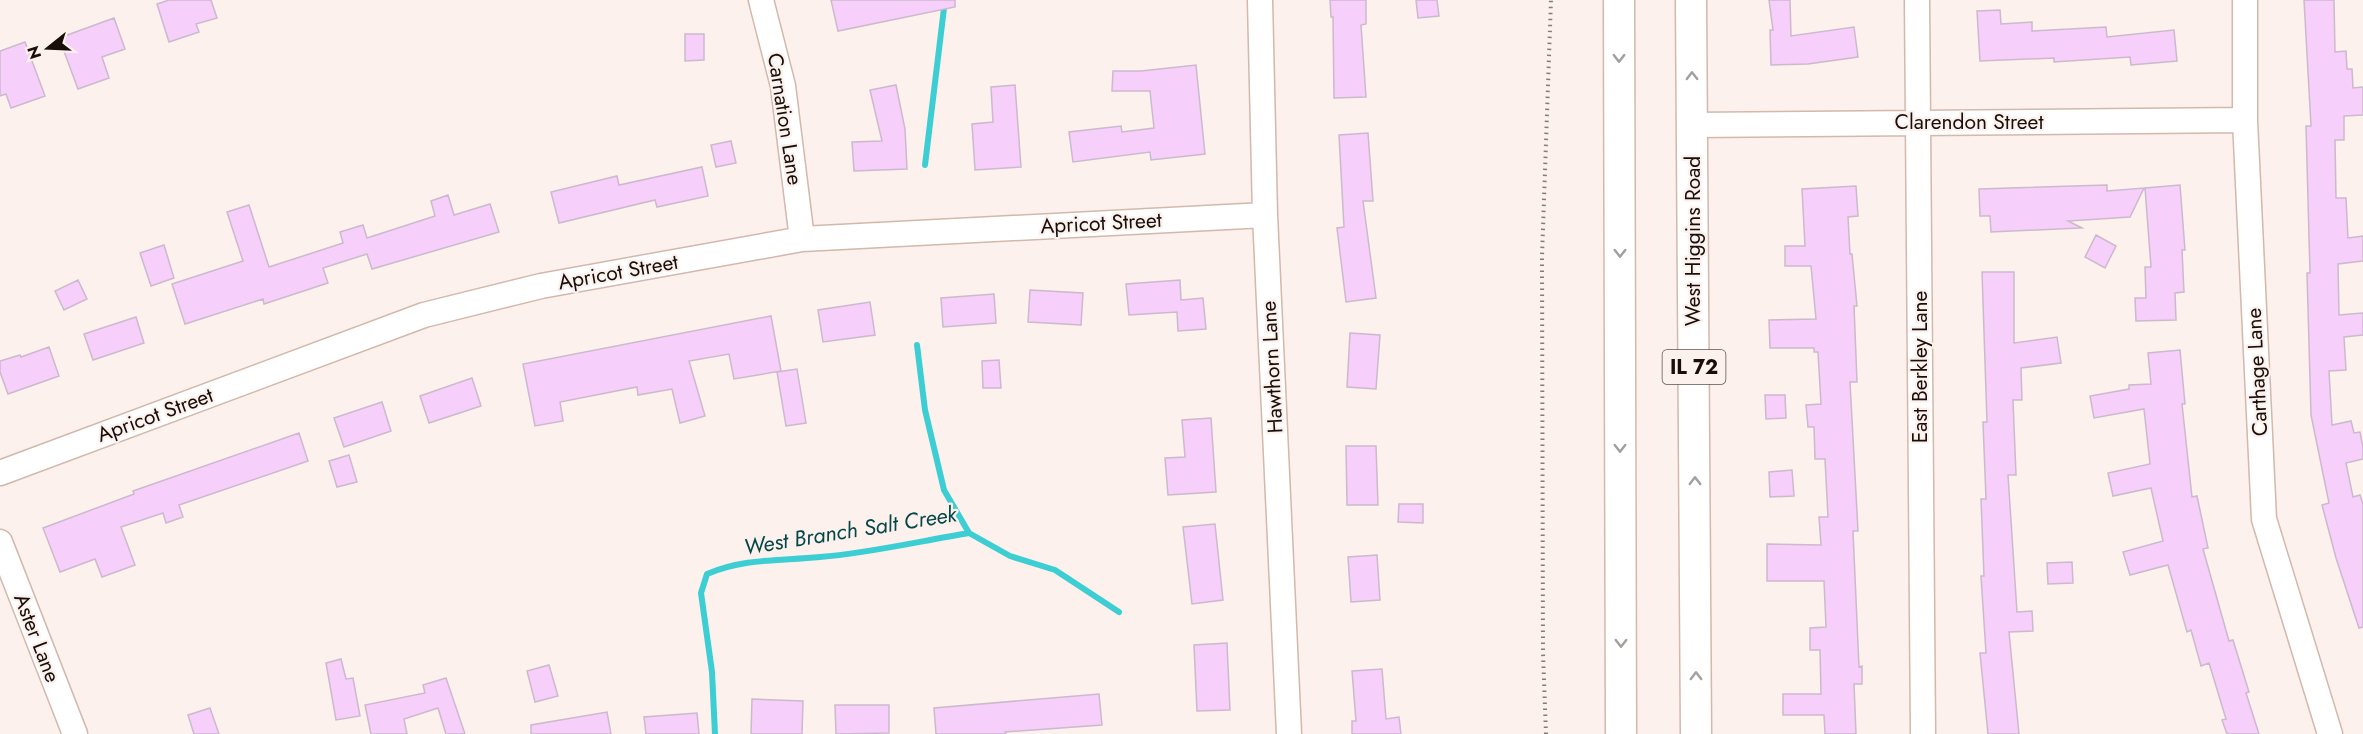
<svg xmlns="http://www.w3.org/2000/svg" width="2363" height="734" font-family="Jost,sans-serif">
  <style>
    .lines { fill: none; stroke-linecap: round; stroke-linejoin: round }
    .stream { stroke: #3dced4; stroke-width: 6 }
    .building { fill: #f6cffa; stroke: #ccb9cd; stroke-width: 1.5 }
    .minor-casing { stroke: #d3b8ac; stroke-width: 27 }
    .major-casing { stroke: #d3b8ac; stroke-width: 33 }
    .path { stroke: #867c77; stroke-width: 4; stroke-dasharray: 1.5 4.5; stroke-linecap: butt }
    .minor { stroke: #fff; stroke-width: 24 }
    .major { stroke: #fff; stroke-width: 30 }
    .oneway { stroke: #a39f9d }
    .labels { text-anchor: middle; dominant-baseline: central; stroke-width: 4.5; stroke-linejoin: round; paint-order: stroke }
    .shield { fill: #fcf1ec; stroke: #5c534e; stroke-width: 1.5 }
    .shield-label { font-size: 20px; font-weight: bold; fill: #180f0b }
    .street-label { font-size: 21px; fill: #180f0b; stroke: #fcf1ec }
    .water-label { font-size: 22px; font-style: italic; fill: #044749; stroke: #fcf1ec }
  </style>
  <rect width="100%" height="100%" fill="#fcf1ec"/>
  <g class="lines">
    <path class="stream" d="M925,165l20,-165
      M917,345l8,65 19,80 25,43
      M969,533l41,23 45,14 64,42
      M715,734l-3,-62 -11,-79 6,-19c37,-16 73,-13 113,-17 50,-4 100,-16 149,-24"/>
  </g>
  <path class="building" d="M169,0h42l6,18 -21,6 3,8 -30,10 -12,-38z
    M831,0h124v7l-117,24z
    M1330,0h36v24l-5,1 5,72 -32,1 -1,-81h-2z
    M1416,0h21l2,16 -21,2z
    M1769,0h21l1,36 63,-9 4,30 -50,7 -37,1 -1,-35h3z
    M2304,0h30l1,52 11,-1 1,18h5l1,19 10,-1v28l-19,1v24h-9l1,58h10l2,40 15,-2v25l-25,3 1,51 24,-2v22l-19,2 2,33 -17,1 3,54 19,-4 3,12 6,-1 3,15v12l-17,4 7,34 7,-2 3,9v123l-4,1 -23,-70 -14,-53 7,-2 -18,-88 -4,-142h3l-4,-147h5z
    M2000,10l1,14 31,-2v9l74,-4 1,10 67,-7 3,31 -46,4 -1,-8 -76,5v-4l-74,3 -3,-50z
    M114,18l11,31 -23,8 7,21 -31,11 -19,-51z
    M685,34h19v26l-19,1z
    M25,42l20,54 -34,12 -5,-14 -6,2v-45z
    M1196,65l9,89 -54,6 -1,-8 -77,10 -4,-30 52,-6 1,6 32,-4 -4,-37h-38l1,-20h28z
    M896,85l9,44 2,40 -53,2 -2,-29 30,-1 -12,-51z
    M1015,85l6,82 -46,3 -3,-46 21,-2 -2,-35z
    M1368,133l5,68h-10l13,97 -30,4 -9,-74 7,-1 -5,-92z
    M731,141l5,22 -20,4 -5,-22z
    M702,167l6,29 -51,11 -2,-7 -96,23 -8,-31 66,-16 2,9z
    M2107,185v6l37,-3 -14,29 -62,4 14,7 -91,4 -1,-16h-10l-1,-27z
    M2180,185l5,65h-3l2,42 -9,1 1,27 -40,1 -1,-23h11l-1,-31h6l-6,-79z
    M1856,186l2,30 -10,1 2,37h2l5,52h-3l3,76h-7l8,149h-5l6,136 3,-1v18h-8l2,50h-31l-1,-19h-41v-21h38l-1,-44h-10v-22l16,-1 -2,-46h-57v-37l54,1 -2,-28h9l-3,-58h-10l-1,-32h-6l-2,-22 15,-1 -3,-52h-4v-4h-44l-1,-28 47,-1 -5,-53h-26v-20h20l-3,-57z
    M448,195l6,20 36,-11 9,28 -127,37 -5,-15 -44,14 5,15 -64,21 -1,-5 -78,25 -13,-40 71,-23 -16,-49 22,-7 20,62 74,-24 -3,-11 23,-7 4,13 68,-22 -4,-15z
    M2096,235l20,11 -11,22 -20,-11z
    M164,245l10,33 -23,8 -11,-33z
    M1982,272h32v71l43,-6 4,26 -40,5 1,32h-9l3,75h-8l9,137 15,-1 1,20 -24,1 10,102h-31l-8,-81h6l-5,-77h3l-3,-77h5l-3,-77h4z
    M78,280l9,19 -23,11 -9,-19z
    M1180,280l1,20 22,-2 3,31 -28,2 -1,-19 -48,3 -3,-31z
    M1030,290l53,3 -2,32 -53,-3z
    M994,294l2,29 -53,4 -2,-29z
    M870,302l5,33 -52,7 -5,-32z
    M771,316l10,55 -47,8 -5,-25 -40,7 16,55 -25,7 -8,-34 -34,6 -1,-8 -77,15 3,19 -28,5 -12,-62z
    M136,317l8,26 -51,17 -9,-26z
    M1350,333l30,2 -4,54 -29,-2z
    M49,347l10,29 -51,18 -8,-22v-11l20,-6 1,2z
    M2180,350l5,54h-3l10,93 5,-1 11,52 -5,1 26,92 4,-1 16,52 -3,1 13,41h-32l-5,-14 4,-1 -17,-56 -8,3 -10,-36 -4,2 -19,-67 -38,10 -7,-23 40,-11 -12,-53 -38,8 -5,-23 42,-9 -6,-55 -50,9 -4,-22 39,-7v-4l22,-1 -3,-31z
    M999,360l2,28h-18l-1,-27z
    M797,369l9,54 -20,3 -9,-54z
    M472,378l9,28 -52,17 -9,-27z
    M1765,395h20l1,23 -20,1z
    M382,402l9,29 -47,16 -10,-29z
    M1211,418l5,74 -48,3 -3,-37 20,-1 -3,-37z
    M299,433l9,28 -129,44 4,12 -17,6 -3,-10 -42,14 14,38 -33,12 -7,-18 -35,13 -17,-44 91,-34 -1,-3z
    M1346,446h30l2,59h-31z
    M349,455l8,27 -20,5 -8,-26z
    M1792,470l2,26 -24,1 -1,-25z
    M1399,504h24v19l-25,-1z
    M1215,524l8,76 -31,4 -9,-77z
    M1377,555l3,45 -29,2 -3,-45z
    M2072,562l1,21 -25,1 -1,-21z
    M1227,643l3,67 -33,1 -3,-66z
    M341,659l5,20 7,-1 7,38 -24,4 -10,-57z
    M549,665l9,31 -23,6 -8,-31z
    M1382,669l4,50 13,-2 2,17h-49v-13h4l-4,-50z
    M446,678l19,56h-19l-8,-26 -34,11 3,15h-36l-6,-29 60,-12 -2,-8z
    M1099,694l3,31 -97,7 1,2h-70l-2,-26z
    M752,699l51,2 -1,33h-51z
    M835,705h54v28l-53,1z
    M210,708l9,26h-25l-6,-19z
    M607,712l4,22h-80v-9z
    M697,713l2,21h-53l-2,-17z"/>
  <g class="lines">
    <g class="minor-casing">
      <path id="minor" d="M761,0l22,86 19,153
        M1260,0l5,215 24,519
        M1917,0l6,734
        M2245,0v120l19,399 66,215
        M1693,125l552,-5
        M0,473l424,-158 117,-29 261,-47 463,-24
        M0,542l75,192"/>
    </g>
    <g class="major-casing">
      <path id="major" d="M1619,0l2,734
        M1691,0l5,734"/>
    </g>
    <path class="path" d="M1546,734l-3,-81 -1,-396 9,-257"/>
    <use href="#minor" class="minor"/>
    <use href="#major" class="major"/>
  </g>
  <defs><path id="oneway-chevron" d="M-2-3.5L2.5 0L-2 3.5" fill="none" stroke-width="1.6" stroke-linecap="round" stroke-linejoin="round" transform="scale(1.5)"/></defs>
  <g class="oneway">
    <use href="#oneway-chevron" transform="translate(1619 58) rotate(90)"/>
    <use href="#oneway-chevron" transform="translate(1692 76) rotate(-91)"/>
    <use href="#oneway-chevron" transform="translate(1620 253) rotate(90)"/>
    <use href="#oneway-chevron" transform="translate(1620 448) rotate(90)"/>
    <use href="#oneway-chevron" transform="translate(1695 481) rotate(-90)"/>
    <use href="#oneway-chevron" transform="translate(1621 643) rotate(90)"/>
    <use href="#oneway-chevron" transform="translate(1696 676) rotate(-90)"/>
  </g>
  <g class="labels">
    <rect class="shield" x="1662.5" y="350" width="63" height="34" rx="4.5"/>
    <g class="shield-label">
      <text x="1694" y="367">IL 72</text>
    </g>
    <g class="street-label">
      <text transform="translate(785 119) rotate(81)">Carnation Lane</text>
      <text x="1969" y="122">Clarendon Street</text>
      <text transform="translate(1101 223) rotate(-3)">Apricot Street</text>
      <text transform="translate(1693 241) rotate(-90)">West Higgins Road</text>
      <text transform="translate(618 272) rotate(-10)">Apricot Street</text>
      <text transform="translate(1272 367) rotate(-93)">Hawthorn Lane</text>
      <text transform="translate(1920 367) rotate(-90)">East Berkley Lane</text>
      <text transform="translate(2257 372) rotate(-93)">Carthage Lane</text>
      <text transform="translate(155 415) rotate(-20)">Apricot Street</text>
      <text transform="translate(37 638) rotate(69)">Aster Lane</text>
    </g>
    <g class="water-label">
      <text transform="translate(850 530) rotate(-9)">West Branch Salt Creek</text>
    </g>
  </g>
  <g transform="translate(48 48) rotate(252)" stroke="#fcf1ec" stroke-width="4.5" paint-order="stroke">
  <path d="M0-4.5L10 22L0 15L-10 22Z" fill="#180f0b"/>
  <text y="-9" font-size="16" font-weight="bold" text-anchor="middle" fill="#180f0b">N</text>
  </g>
</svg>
